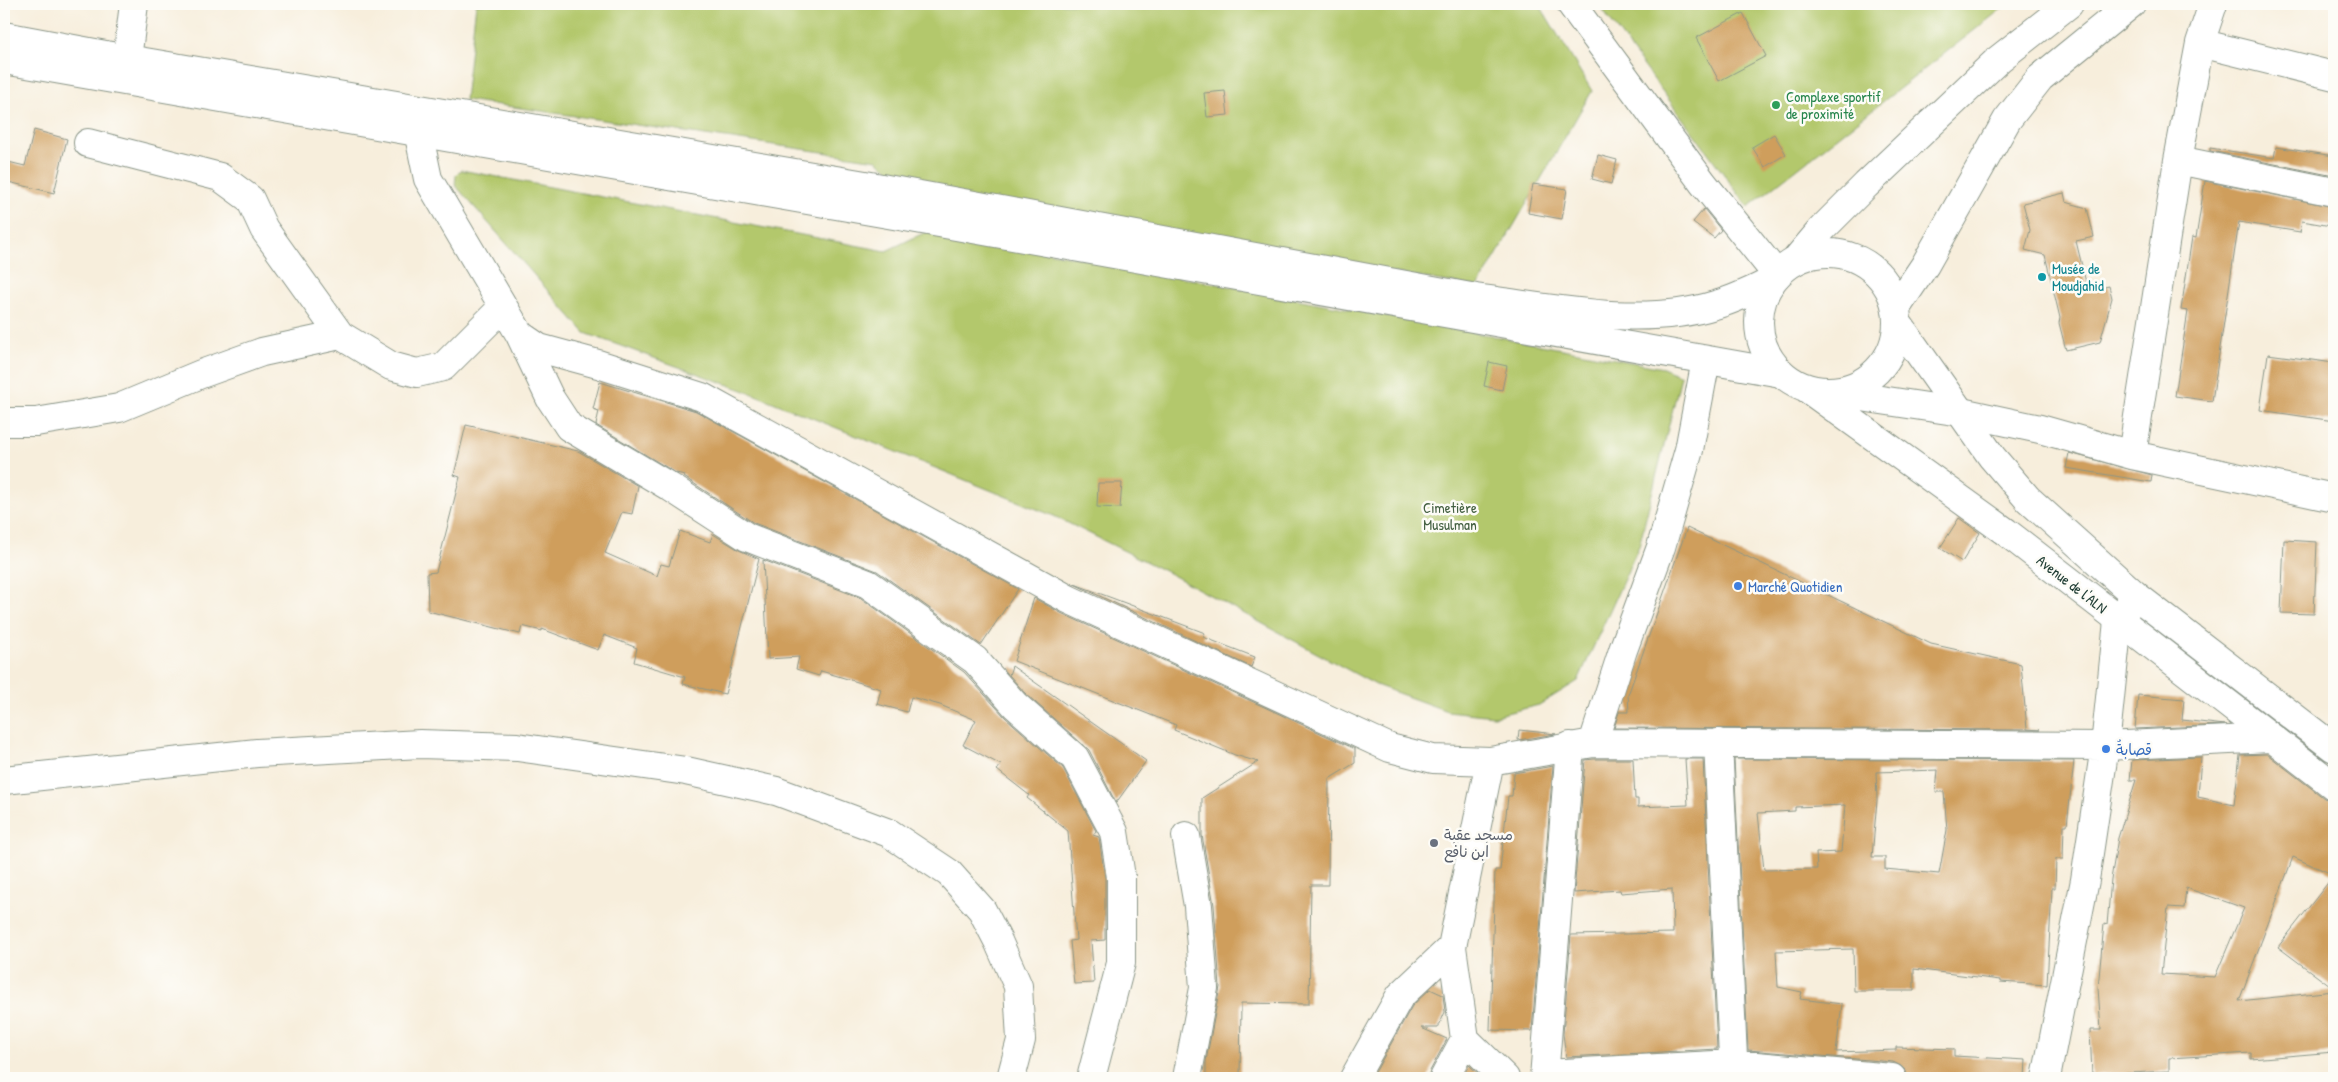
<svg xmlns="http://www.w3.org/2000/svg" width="2338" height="1082" font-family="'Patrick Hand','Playpen Sans Arabic',sans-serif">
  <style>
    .green { fill: #b3c86c; stroke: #698250 }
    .building { fill: #cf9e5c; fill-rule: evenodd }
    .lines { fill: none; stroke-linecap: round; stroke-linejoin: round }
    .minor-casing { stroke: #8b9688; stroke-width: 30 }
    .major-casing { stroke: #8b9688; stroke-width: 30 }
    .highway-casing { stroke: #8b9688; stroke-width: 30 }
    .minor { stroke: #fff; stroke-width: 28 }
    .major { stroke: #fff; stroke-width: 28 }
    .highway { stroke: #fff; stroke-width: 28 }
    .leisure-dot { fill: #2e9e5b; stroke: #fdfcf7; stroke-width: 2 }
    .culture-dot { fill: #0f9aa8; stroke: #fdfcf7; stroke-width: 2 }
    .shop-dot { fill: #3f7fe0; stroke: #fdfcf7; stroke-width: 2 }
    .worship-dot { fill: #6b7280; stroke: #fdfcf7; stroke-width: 2 }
    .labels { text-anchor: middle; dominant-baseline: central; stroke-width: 5; stroke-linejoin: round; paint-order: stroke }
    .leisure-label { font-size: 15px; fill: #27864d; stroke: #fdfcf7; text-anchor: start }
    .culture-label { font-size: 15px; fill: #0d838f; stroke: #fdfcf7; text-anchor: start }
    .park-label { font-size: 15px; fill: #446042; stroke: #fdfcf7 }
    .street-label { font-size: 15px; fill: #1f3d34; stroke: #fdfcf7 }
    .shop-label { font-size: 15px; fill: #366cbe; stroke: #fdfcf7; text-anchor: start }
    .worship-label { font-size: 15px; fill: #5b616d; stroke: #fdfcf7; text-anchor: start }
  </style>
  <rect width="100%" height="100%" fill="#fdfcf7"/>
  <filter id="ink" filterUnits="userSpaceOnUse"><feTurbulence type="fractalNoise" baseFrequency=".02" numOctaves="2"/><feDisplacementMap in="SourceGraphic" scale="10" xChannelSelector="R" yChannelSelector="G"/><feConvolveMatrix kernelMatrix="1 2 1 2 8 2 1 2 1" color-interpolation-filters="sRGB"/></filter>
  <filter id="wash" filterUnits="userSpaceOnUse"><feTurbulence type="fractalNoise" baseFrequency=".0096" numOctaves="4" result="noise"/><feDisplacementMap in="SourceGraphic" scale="20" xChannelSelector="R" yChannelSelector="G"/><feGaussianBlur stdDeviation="1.12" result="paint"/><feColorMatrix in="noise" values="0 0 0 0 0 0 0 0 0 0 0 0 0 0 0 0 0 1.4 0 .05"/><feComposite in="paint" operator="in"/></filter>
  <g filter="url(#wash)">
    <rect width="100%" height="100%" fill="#f7eedc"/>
    <path class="green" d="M476,4h1063l53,87 -114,196 -564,-94 -37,-33 -412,-60z
      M1598,4h410l-260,203z
      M461,170l425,81 44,-21 733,138 18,8 -42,170 -61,135 -39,24 -45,11 -47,-5 -71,-26 -209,-113 -113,-56 -306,-124 -163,-59 -130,-148 1,-10z"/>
    <g id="blocks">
      <path class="building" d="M1743,13l23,43 -47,25 -23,-43z
        M1225,91l3,24 -21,2 -3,-24z
        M34,130l33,9 -13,54 -50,-12v-20l21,5z
        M1774,134l12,20 -21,13 -13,-20z
        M2276,147l58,9v20l-124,-25v-3l64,10z
        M1598,155l19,5 -6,24 -19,-5z
        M2205,181l129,26 -3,19 -29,-5 -2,11 -61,-10 -27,179 -37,-5 13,-85 -7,-1 11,-73 4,1z
        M1533,184l34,5 -5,30 -34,-6z
        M2064,193l2,9 21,6 7,29 -18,4 12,50 21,-5 3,12 -12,44 -34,8 -7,-27 1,-5 -15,-63 -20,-5 5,-20 -7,-27z
        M1704,209l17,21 -7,8 -21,-16z
        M2268,354l66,9v58l-74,-11z
        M1489,362l18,4 -5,24 -18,-4z
        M600,382l96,29 322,178 -37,56 -104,-74 -123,-48 -70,-46 1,-2 -9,-2 -80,-48 3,-14 -6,-2z
        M466,425l112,26 60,35 -6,28 -10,-2 -17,41 52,23 4,-12 8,2 11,-35 30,11 3,-8 26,16 20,9 -34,135 -42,-10 2,-7 -51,-15 3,-14 -33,-13 -6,15 -56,-21v2l-20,-5 -2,8 -92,-23 -1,-38 9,-1 24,-95 -6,-2z
        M2069,453l83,22 -1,7 -85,-14z
        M1098,483h24l-2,25 -23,-1z
        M1959,518l21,15 -18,29 -22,-14z
        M1687,528l244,116 90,20 6,65 13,1 -426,-2 5,-16h10l-1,-17z
        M2284,540l33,2 -3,72 -33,-1z
        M763,560l98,38 103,74 41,45 58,51 33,63 -3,4 6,2 6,41v62l-14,1 3,42 -20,1 -4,-43 6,-1 -8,-109 -41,-33 2,-3 -32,-25 4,-5 -38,-20 13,-25 -36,-15 -29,-8 -4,15 -30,-8 4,-15 -60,-18 -2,5 -23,-7 3,-12 -31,2z
        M1072,583l133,50 -2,4 52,20 -4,10z
        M1034,598l27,15 294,136v14l-26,16 -1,106h-17l-2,119 -68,-1 -1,75h-34v-17l14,-74 -6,-82 -12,-70v-37l56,-36 -23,-7 -61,-25 2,-5 -162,-64z
        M1012,666l134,95 -30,42 -27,-53 -63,-56 -17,-19z
        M2138,695l46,4 -2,21 43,5 -90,4z
        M1519,730l37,4 -38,6z
        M2267,754l57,44 10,3v188l-56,-42 56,-72 -41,-18 -54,144 95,-10v61l-83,7v-6l-82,5v13l-77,4 -2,-45h11l-3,-42 6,-64 3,1 4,-46 7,-41 18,-58h-6l2,-20 69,-3 -3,40 36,8 6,-50zM2186,888l58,20 -29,69 -54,-3 7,-67 16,1z
        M1594,759h39l2,40h3v8l50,-2 -3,-46h18l14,290 -151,8 -3,-23 8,-99 102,-2 -1,-44 -51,4 -1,-3 -46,3 11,-133z
        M1734,759l340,2 -7,64h-3l-1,34h-7l-1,29h-3l-5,97 -47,-3v-2l-86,-11v22h-60l-1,-42 -77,2 2,36 24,5 -2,7 42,5 -6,48 60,-2v-3l58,2v7l72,4 -1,18h-118l-1,-7 -5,-5 -8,-4 -145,-12zM1938,770l-2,22h8l3,38 -8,44 -54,-5v-12h-13l5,-57 -1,-28zM1845,805l-4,47 -25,1 1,16 -53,1 -6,-57 37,-2v-4z
        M1553,766l-21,265 -42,-1 5,-160h5l8,-74h4l2,-23z
        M1430,989l13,6 2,17 -7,16h-17l26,11 -17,32 -2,7h-56l40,-72z
        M1469,1065l14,13h-21z"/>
    </g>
  </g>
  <g filter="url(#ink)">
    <use href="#blocks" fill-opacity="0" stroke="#8b9688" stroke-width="1"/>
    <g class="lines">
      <g class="minor-casing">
        <path id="minor" d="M1571,4l132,179 74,92
          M2200,43l134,33
          M127,59l7,-55
          M418,131l10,48 92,156 19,13 59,16 104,33 366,202 322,149 43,11 57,2 103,-18 512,3 166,-8
          M88,143l132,34 30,22 14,30 76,106 51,31 26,7 26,-6 60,-60
          M2178,160l156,32
          M520,335l30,63 19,29 101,60 77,50 121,47 107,76 40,45 60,53 39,74 7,45v86l-30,115
          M1821,391l140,21 79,17 92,26 202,43
          M4,422h32l83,-14 82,-34 61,-22 78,-17
          M2132,455l46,-295 22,-117 13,-39
          M1593,743l30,-93 38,-103 28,-97 17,-90
          M1718,743l16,335
          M1490,761l-38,186 13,92 40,39
          M1186,836l12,70 6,82 -17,90
          M1545,1074l189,-10 158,14
          M1354,1078l46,-82 52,-49
          M1444,1078l21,-39
          M1544,1078l26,-332
          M2046,1078l39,-198 20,-134 13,-125 17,-26"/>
      </g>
      <g class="major-casing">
        <path id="major" d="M1759 322a69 69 0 1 1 138 0a69 69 0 1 1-138 0Z
          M1795,261l27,-32 44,-44 133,-126 70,-55
          M1896,308l29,-43 82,-145 33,-42 91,-74
          M1897,322l95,135 36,42 107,96 199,153
          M1805,387l201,145 328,254
          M4,780l253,-27 163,-9 97,3 169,24 90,20 113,42 60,40 33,37 16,31 20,45 3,54 -10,38"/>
      </g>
      <g class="highway-casing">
        <path id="highway" d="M4,36l123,23 744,127 605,112c74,10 166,30 239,7 19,-5 38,-15 56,-23
          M4,60l907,158 870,155"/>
      </g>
      <use href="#minor" class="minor"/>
      <use href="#major" class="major"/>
      <use href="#highway" class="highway"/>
    </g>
  </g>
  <circle class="leisure-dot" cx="1776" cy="105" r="5"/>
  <circle class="culture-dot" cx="2042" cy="277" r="5"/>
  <g class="shop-dot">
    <circle cx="1738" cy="586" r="5"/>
    <circle cx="2106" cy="749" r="5"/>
  </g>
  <circle class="worship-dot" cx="1434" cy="843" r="5"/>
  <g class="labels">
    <g class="leisure-label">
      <text x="1786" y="96">Complexe sportif<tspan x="1786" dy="17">de proximité</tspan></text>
    </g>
    <g class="culture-label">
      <text x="2052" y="268">Musée de<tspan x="2052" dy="17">Moudjahid</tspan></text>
    </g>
    <g class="park-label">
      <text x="1450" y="507">Cimetière<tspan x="1450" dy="17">Musulman</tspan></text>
    </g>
    <g class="street-label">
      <text transform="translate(2072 584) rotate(38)">Avenue de l'ALN</text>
    </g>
    <g class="shop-label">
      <text x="1748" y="586">Marché Quotidien</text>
      <text x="2116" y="749">قصابةُ</text>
    </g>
    <g class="worship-label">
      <text x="1444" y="834">مسجد عقبة<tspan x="1444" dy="17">ابن نافع</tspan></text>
    </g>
  </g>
  <rect width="2338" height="1082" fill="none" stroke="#fdfcf7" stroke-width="20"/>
</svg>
